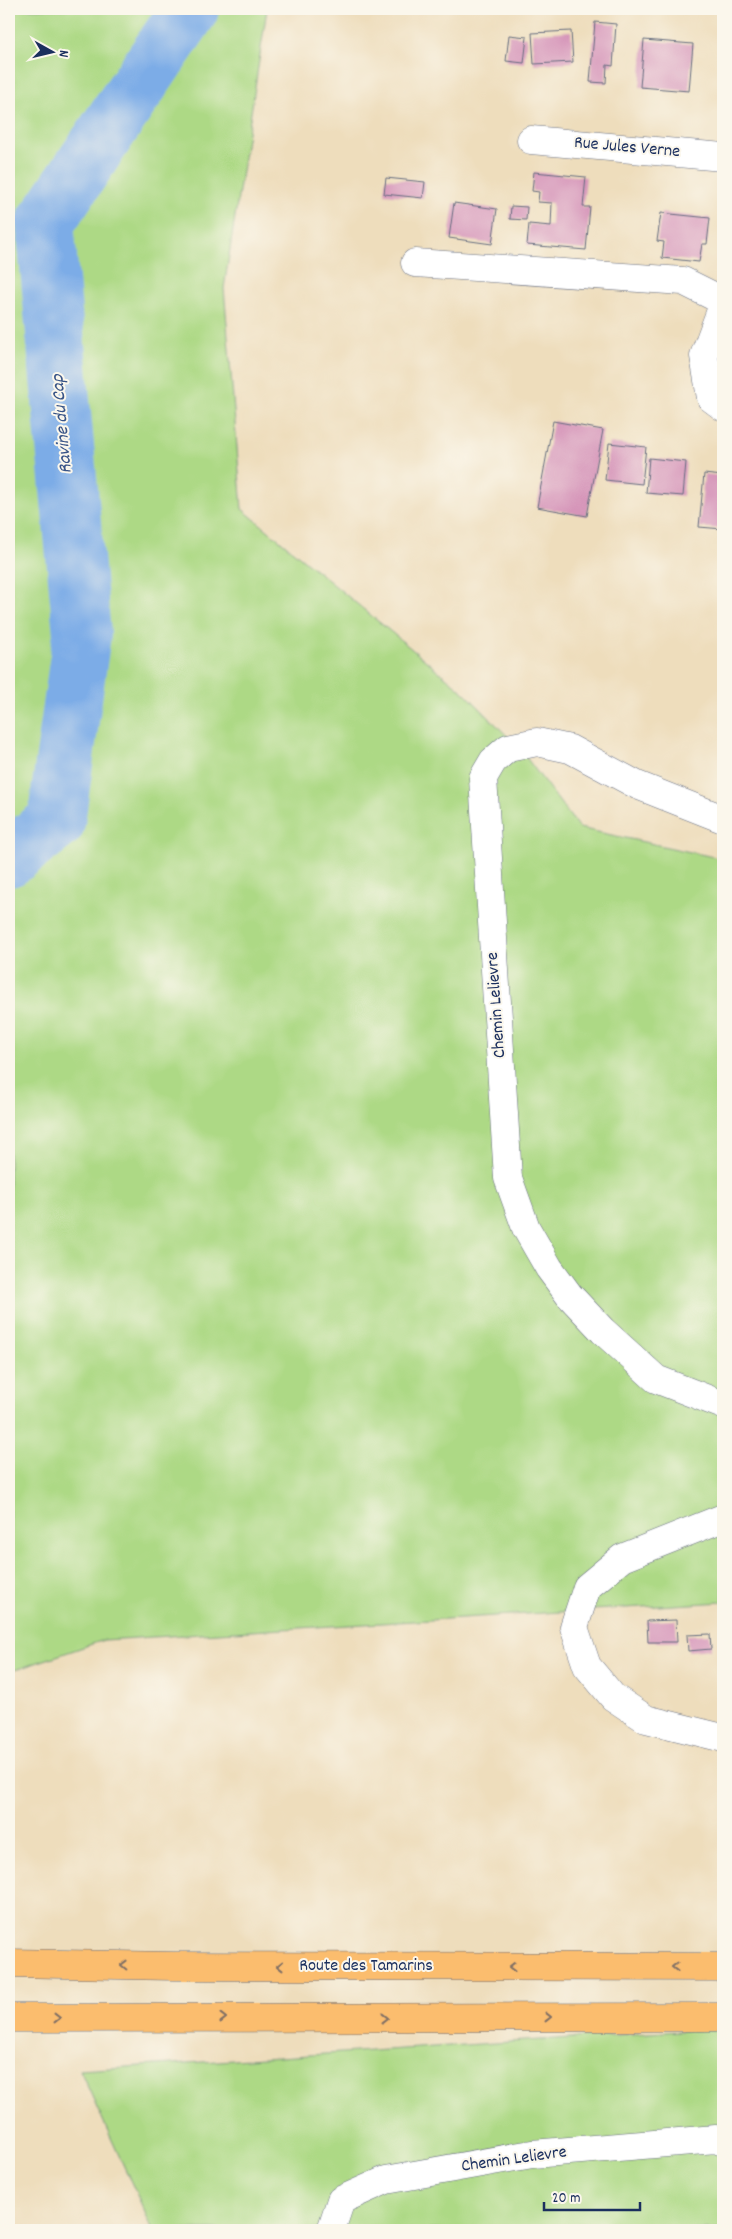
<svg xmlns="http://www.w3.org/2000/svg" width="732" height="2239" font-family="Dekko,sans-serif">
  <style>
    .green { fill: #add985; stroke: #648472 }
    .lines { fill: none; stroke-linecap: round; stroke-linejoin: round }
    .river { stroke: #7cace7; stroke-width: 58 }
    .building { fill: #d695b9 }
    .minor-casing { stroke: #656c7f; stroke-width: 29 }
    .tertiary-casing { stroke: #656c7f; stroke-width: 29 }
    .trunk-casing { stroke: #656c7f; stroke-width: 29 }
    .minor { stroke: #fff; stroke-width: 28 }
    .tertiary { stroke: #fff; stroke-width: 28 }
    .trunk { stroke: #fbbd6e; stroke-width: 28 }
    .oneway { stroke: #806f65 }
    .labels { text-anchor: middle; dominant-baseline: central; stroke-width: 4; stroke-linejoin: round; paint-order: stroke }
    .street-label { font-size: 18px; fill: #1b2f5e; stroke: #fbf7ec }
    .water-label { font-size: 19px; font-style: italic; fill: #385487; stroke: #fbf7ec }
  </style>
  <rect width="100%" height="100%" fill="#fbf7ec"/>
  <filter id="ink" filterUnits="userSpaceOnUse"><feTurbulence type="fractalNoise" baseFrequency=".02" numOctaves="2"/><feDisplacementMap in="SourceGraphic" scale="10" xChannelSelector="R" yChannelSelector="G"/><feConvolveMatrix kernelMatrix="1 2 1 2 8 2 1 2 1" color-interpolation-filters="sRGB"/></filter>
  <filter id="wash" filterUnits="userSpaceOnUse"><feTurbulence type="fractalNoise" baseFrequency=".0096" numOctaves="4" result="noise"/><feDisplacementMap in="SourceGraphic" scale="20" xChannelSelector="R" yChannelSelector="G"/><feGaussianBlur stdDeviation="1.12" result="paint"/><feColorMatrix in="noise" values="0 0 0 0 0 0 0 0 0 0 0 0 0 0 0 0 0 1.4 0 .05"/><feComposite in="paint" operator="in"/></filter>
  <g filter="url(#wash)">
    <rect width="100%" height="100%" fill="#eeddbc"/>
    <path class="green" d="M9,9h258l-43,279 18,221 223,184 54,55 60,80 144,31v743l-619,38 -95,32z
      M710,2029l13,2v199h-570l-73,-160z"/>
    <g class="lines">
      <path class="river" d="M9,858l47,-36 26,-188 -37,-411 145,-214"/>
    </g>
    <g id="blocks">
      <path class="building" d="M595,22l21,2 -3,42 -6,-1 -1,18 -16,-1z
        M571,31l2,31 -39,2 -2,-31z
        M509,35l18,2 -3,26 -18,-2z
        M644,40l49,4 -4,47 -49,-4z
        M534,172l52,5 -3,30h7l-4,43 -59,-5 2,-21 22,2 1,-23 -14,-1 1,-10 -7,-1z
        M386,178l39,4 -2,16 -39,-4z
        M454,203l43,6 -5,35 -43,-6z
        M511,206l16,1 -1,13 -16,-1z
        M661,213l49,5 -3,26h-5l-3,18 -37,-4 2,-16 -7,-1z
        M553,421l50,9 -16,86 -50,-9z
        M609,443l37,4 -4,37 -37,-4z
        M649,458l37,4 -3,34 -37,-3z
        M704,474l19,2v53l-24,-2z
        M676,1620l1,22h-29l-1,-21z
        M710,1634l1,15 -23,2 -1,-16z"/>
    </g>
  </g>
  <g filter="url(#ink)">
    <use href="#blocks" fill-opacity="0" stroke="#656c7f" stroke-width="1"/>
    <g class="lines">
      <g class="minor-casing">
        <path id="minor" d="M531,140l192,17
          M415,263l268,18 40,20"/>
      </g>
      <g class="tertiary-casing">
        <path id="tertiary" d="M723,305l-19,51 7,42 12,9
          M723,819l-86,-34 -67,-36 -33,-7 -29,6 -15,13 -10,17 25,400 18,50 23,40 20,27 34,36 53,48 67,26
          M723,1518l-101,40 -35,29 -13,40 13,39 26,31 33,22 77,19
          M331,2230l10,-30 45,-20 146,-26 184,-15 7,3"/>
      </g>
      <g class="trunk-casing">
        <path id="trunk" d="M9,1963l164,3 550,1
          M9,2018l714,-1"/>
      </g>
      <use href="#minor" class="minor"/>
      <use href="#tertiary" class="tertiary"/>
      <use href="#trunk" class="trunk"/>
    </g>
    <defs><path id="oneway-chevron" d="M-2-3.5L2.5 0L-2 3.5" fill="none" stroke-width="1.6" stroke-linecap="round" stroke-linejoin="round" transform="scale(1.25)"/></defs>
    <g class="oneway">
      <use href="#oneway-chevron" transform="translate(124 1965) rotate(-179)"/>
      <use href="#oneway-chevron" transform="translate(280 1966) rotate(-180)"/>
      <use href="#oneway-chevron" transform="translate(512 1967) rotate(-180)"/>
      <use href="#oneway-chevron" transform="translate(675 1967) rotate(-180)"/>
      <use href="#oneway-chevron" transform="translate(548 2017)"/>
      <use href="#oneway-chevron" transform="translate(57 2018)"/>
      <use href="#oneway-chevron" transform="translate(223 2018)"/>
      <use href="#oneway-chevron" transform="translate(385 2018)"/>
    </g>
  </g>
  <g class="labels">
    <g class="street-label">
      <text transform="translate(627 148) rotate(5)">Rue Jules Verne</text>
      <text transform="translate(497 1005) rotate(-94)">Chemin Lelievre</text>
      <text x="366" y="1966">Route des Tamarins</text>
      <text transform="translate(514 2160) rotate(-8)">Chemin Lelievre</text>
    </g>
    <g class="water-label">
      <text transform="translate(63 424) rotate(-95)">Ravine du Cap</text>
    </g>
  </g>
  <rect width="732" height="2239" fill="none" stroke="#fbf7ec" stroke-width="30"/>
  <g transform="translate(52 52) rotate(98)" stroke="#fbf7ec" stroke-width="4" paint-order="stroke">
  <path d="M0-4L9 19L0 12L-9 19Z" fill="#1b2f5e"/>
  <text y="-8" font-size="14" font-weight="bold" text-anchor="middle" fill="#1b2f5e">N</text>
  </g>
  <path d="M544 2202v8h96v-8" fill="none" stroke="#1b2f5e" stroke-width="2.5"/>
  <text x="552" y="2202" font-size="15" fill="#1b2f5e" stroke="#fbf7ec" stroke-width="4" paint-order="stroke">20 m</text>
</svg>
